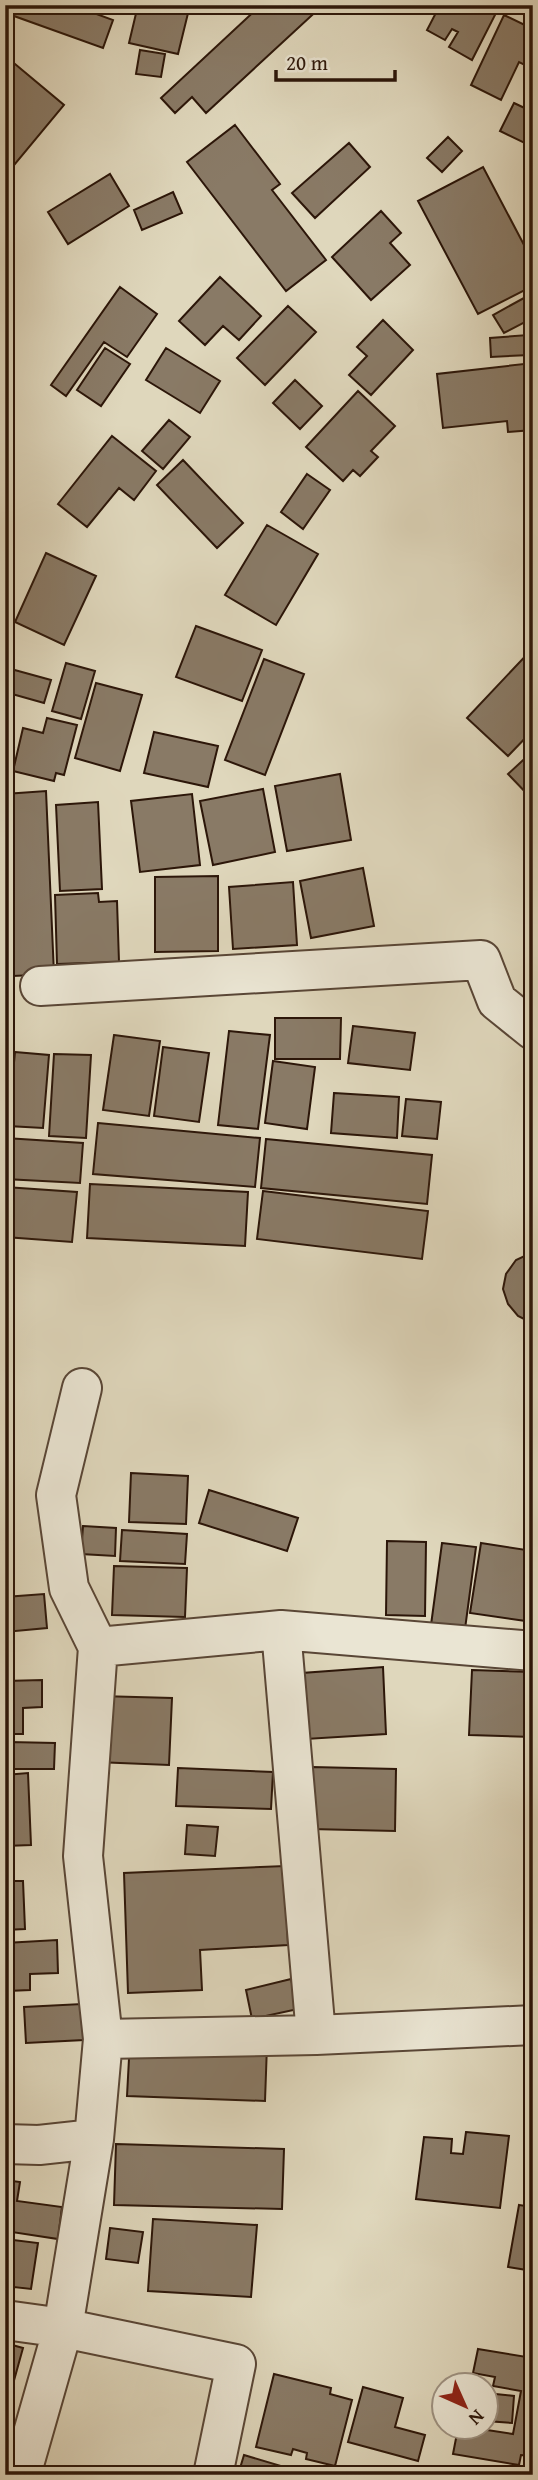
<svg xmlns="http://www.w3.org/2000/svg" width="538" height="2480" font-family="'Gentium Book Plus',serif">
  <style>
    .building { fill: #897a66; stroke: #2c1609; stroke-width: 2 }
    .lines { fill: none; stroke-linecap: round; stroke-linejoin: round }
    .minor-casing { stroke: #594636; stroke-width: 42 }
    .minor { stroke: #eae5d3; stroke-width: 38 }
  </style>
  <rect width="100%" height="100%" fill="#dfd7bc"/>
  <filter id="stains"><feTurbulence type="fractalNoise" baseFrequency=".00286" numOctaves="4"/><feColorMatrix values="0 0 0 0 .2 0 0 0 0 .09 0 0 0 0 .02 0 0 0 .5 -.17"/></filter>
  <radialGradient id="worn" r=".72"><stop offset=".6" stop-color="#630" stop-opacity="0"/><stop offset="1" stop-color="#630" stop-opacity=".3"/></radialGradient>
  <path class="building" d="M17,5h55l41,15 -10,28 -89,-32z
    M138,5h52l-12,49 -49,-11z
    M261,5h62l-117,108 -14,-16 -17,16 -14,-15z
    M440,5h36l19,10 -23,45 -23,-13 9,-15 -6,-3 -7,11 -18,-10z
    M513,5h20v10z
    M504,15l29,14v40l-14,-7 -18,38 -30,-15z
    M140,50l25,4 -4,23 -25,-3z
    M9,59l55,46 -59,71v-113z
    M514,103l19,9v35l-33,-16z
    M235,125l45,59 -8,6 54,70 -40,31 -99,-129z
    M448,137l14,14 -20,21 -15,-14z
    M349,143l21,24 -55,51 -23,-25z
    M483,167l50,95v24l-55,28 -60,-113z
    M110,174l19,32 -61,38 -20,-32z
    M173,192l9,21 -40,17 -8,-20z
    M381,211l20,22 -11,10 20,22 -39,35 -39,-43z
    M220,277l41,39 -22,24 -16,-14 -18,19 -26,-24z
    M120,287l37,27 -30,43 -23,-15 -38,54 -15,-11z
    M533,293v25l-29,15 -11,-18z
    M288,306l28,26 -51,53 -28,-27z
    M383,320l30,30 -42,45 -22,-20 18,-19 -10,-9z
    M528,335l1,20 -38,2 -1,-19z
    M105,348l25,16 -29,42 -24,-16z
    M166,348l54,33 -20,32 -54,-33z
    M533,363v67l-25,2 -1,-11 -64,7 -6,-54z
    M295,380l27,26 -22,23 -27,-26z
    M358,391l37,35 -24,25 7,6 -18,19 -7,-6 -10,11 -37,-34z
    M169,420l21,17 -27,32 -21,-18z
    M112,436l44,35 -22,29 -15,-12 -32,39 -29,-23z
    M183,460l60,63 -26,25 -60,-63z
    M307,474l23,16 -27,39 -22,-17z
    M267,525l51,29 -42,71 -51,-30z
    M46,553l50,23 -32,69 -49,-23z
    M196,626l66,24 -20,51 -66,-24z
    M533,648v82l-25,26 -41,-38z
    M264,659l40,15 -39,101 -40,-15z
    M66,663l29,8 -14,48 -29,-8z
    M11,669l40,11 -7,23 -39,-11z
    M96,683l46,12 -22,76 -45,-13z
    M47,718l30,7 -13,50 -8,-2 -2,8 -41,-10 10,-43 20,5z
    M154,732l64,14 -10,41 -64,-14z
    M5,746l9,2 -5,36h-4z
    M533,751v47l-1,1 -24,-25z
    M340,774l11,66 -64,11 -12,-65z
    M263,789l12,63 -62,13 -13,-64z
    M46,791l8,183 -41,2 -8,-182z
    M192,794l8,71 -60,7 -9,-71z
    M98,802l4,87 -42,2 -4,-86z
    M363,868l11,58 -63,12 -11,-57z
    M218,876v75l-63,1v-75z
    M293,882l4,63 -64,4 -4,-62z
    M98,893l1,9 18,-1 2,61 -62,2 -2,-69z
    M275,1018h66l-1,41h-65z
    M353,1026l62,7 -5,37 -62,-7z
    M229,1031l41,4 -12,94 -40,-4z
    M114,1035l46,6 -11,75 -46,-6z
    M163,1047l46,6 -10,69 -45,-6z
    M15,1052l34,3 -6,73 -35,-2z
    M54,1054l37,1 -5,83 -37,-2z
    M273,1061l42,6 -8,62 -42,-6z
    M334,1093l65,4 -2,41 -66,-5z
    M406,1099l35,3 -4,37 -35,-3z
    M98,1123l162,15 -5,49 -162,-13z
    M5,1138l78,5 -3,40 -75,-4z
    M266,1139l166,16 -5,49 -166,-16z
    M90,1184l158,8 -3,54 -158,-8z
    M5,1187l72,5 -5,50 -67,-5z
    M263,1191l165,20 -6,48 -165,-20z
    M533,1252v71h-1l-14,-7 -10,-12 -5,-15 3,-15 10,-14z
    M131,1473l57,3 -2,48 -57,-2z
    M209,1490l89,28 -11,33 -88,-28z
    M83,1526l33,2 -1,28 -34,-2z
    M122,1530l65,4 -2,30 -65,-3z
    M387,1541l39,1 -1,74 -39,-1z
    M442,1543l34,4 -11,82 -34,-4z
    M481,1543l52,8v71l-63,-9z
    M114,1566l73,2 -2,49 -73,-2z
    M44,1594l3,34 -42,4v-35z
    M383,1667l3,67 -80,5 -4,-66z
    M472,1670l61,2v65l-64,-2z
    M42,1680v27l-19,1v26h-18v-53z
    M99,1696l73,2 -3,67 -73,-3z
    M9,1742l46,1 -1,26h-46z
    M312,1767l84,2 -1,62 -84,-2z
    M178,1768l95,4 -2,37 -95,-3z
    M28,1773l3,72 -26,1v-71z
    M187,1825l31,2 -3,29 -30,-2z
    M285,1866l3,79 -88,5 2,40 -74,3 -4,-120z
    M5,1881h18l2,48 -20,1z
    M57,1940l1,33 -28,1v16l-23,1 1,31h-3v-79z
    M291,1979l7,30 -46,10 -6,-29z
    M82,2004l2,36 -58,3 -2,-36z
    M130,2040l137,5 -2,56 -138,-5z
    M466,2132l43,4 -9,72 -84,-9 8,-62 28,2 -1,14 12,1z
    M116,2144l168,5 -2,60 -168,-4z
    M5,2180l15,2 -3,19 45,6 -4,32 -53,-8z
    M519,2205l14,2v64l-25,-4z
    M153,2219l104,6 -6,72 -103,-6z
    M110,2228l33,4 -5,31 -32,-4z
    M5,2239l33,4 -7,46 -17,-2 -2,14 -7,-1z
    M5,2343l18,5 -18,65z
    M478,2349l55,9v98l-12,-1 -2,10 -66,-11 5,-26h16l39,6 8,-43 -28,-5 2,-9 -22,-4z
    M274,2374l57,14 -1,6 22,6 -17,66 -29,-7 1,-6 -14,-4 -2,6 -35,-8z
    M363,2387l40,11 -8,29 30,8 -7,26 -70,-19z
    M486,2393l28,3 -2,27 -26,-2z
    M244,2455l67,20h-73z
    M526,2457l7,1v17h-11z"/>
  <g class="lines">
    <g class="minor-casing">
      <path id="minor" d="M40,986l441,-26 16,41 36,29
        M281,1630l35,405
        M98,1647l183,-17 252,21
        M103,2039l213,-4 217,-10
        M5,2144l34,1 55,-6
        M5,2320l58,8 173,36 -23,111
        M21,2475l42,-147 31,-189 9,-100 -20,-183 15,-209 -29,-59 -13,-93 26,-107"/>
    </g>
    <use href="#minor" class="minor"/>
  </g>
  <rect width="538" height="2480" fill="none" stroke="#dfd7bc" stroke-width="28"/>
  <rect x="7" y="7" width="524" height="2466" fill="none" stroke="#2c1609" stroke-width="3.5"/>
  <rect x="14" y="14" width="510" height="2452" fill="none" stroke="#2c1609" stroke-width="2"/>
  <g transform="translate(465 2406) rotate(135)"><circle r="33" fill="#eae5d3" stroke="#9e9282" stroke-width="2"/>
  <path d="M0-5L12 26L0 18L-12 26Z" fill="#8f2418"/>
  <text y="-10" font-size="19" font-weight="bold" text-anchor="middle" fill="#2c1609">N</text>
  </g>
  <path d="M276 70v10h119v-10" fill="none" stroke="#2c1609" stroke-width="3.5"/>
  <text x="286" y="70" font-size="21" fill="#2c1609" stroke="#eae5d3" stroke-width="5" paint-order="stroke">20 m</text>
  <rect width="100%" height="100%" filter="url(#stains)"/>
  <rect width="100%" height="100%" fill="url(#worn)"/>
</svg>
